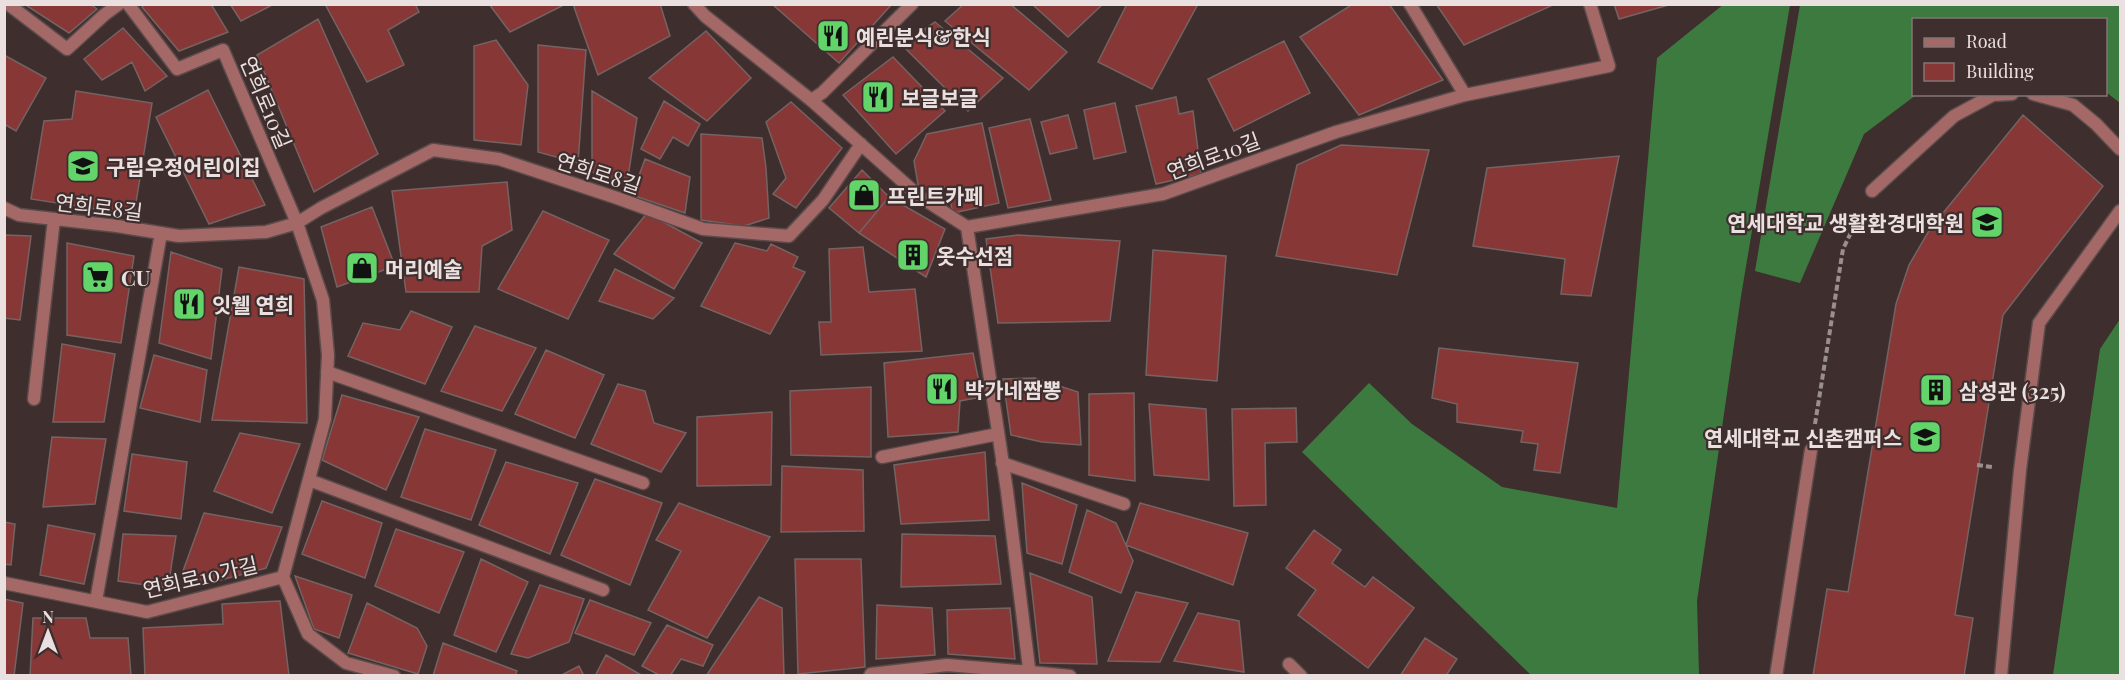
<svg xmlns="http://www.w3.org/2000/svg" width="2125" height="680" font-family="'Playfair Display','Noto Sans KR',serif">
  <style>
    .forest { fill: #3d7a40 }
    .building { fill: #863736; stroke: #756362; stroke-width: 1.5 }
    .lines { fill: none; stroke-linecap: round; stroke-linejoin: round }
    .service-casing { stroke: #5a4b4a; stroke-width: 15 }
    .minor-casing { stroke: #5a4b4a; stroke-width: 15 }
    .path { stroke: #9b8f8e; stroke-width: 4; stroke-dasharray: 6 3; stroke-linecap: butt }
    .service { stroke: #a46966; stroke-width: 12 }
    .minor { stroke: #a46966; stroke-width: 12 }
    .labels { text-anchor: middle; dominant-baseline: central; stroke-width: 4.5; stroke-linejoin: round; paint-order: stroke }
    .poi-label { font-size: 21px; font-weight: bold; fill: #eae0df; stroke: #3e2f2e; text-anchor: start }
    .street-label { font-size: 21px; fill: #eae0df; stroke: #3e2f2e }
  </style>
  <rect width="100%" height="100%" fill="#3e2f2e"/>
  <path class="forest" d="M1724,4l66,1 -49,291 -44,305 2,74h-168l-229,-223 67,-69 43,41 90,63 115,21 40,-450z
    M1800,5h320v98l-14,-11v-72h-192v74l2,1 -52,39 -64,149 -45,-12z
    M2120,319v356h-67l47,-326z"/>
  <path class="building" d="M24,4h66l7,5 -28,24z
    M146,4h65l17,28 -49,19 -37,-44z
    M230,4h44l-33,17z
    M325,4h90l4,8 -31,18 16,35 -37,17z
    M489,4h72l1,2 -52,26z
    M577,4h83l10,32 -72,39 -24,-68z
    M772,4h120l-53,59z
    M964,4h46l57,48 -38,38 -84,-69z
    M1032,4h71l-35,33z
    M1127,4h71l-46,85 -54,-27z
    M1353,4h36l54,76 -84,35 -59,-78z
    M1436,4h119l-91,41z
    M1614,4h58l-53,15z
    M318,19l60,135 -64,38 -57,-137z
    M935,22l68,56 -35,33 -66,-66z
    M123,28l44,48 -22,15 -13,-29 -30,18 -18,-21z
    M706,31l45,47 -44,43 -58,-43z
    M496,40l32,45 -7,60 -47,-5v-94z
    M1284,41l26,52 -76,38 -26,-52z
    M538,45l48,5 -8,113 -40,-11z
    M4,55l42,23 -30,53 -12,-7z
    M893,57l52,54 -49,43 -53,-59z
    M208,90l57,115 -56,19 -53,-107z
    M76,91l76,12 -18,112 -103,-16 13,-78 28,-2z
    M592,91l45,27 -10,66 -35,-12z
    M1176,97l3,17 14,-3 8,63 -45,10 -20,-78z
    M664,101l36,23 -12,22 -15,-9 -13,22 -19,-10z
    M791,102l51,46 -46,60 -23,-14 13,-16 -20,-56z
    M1115,103l11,49 -32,7 -10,-49z
    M1068,115l9,33 -27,6 -9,-32z
    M2023,115l80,71 -100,129 -48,300 18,3 -9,58h-151l14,-87 21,3 48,-288 13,-39 21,-36z
    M1030,119l21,81 -43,8 -19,-80z
    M982,123l17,80 -46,10 -6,-26 -28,3 -5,-29 13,-27z
    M701,134l61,4 4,30 3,50 -25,8 -43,-6z
    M1341,145l88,5 -32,125 -121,-19 21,-91z
    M1619,156l-28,140 -30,-2 4,-35 -92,-13 14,-78z
    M645,159l45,18 -5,36 -53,-18z
    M862,170l27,27 -30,36 -30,-25z
    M507,182l5,48 -30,16 -3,46h-73l-14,-101z
    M889,197l56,32 -19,48 -67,-44z
    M372,207l23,59 -58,21 -16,-60z
    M543,211l66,29 -41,79 -70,-30z
    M647,213l55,30 -28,46 -60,-35z
    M4,235l27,1 -11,84 -16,-2z
    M1018,235l102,6 -10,80 -112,2 -12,-84z
    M67,243l67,13 -13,87 -54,-8z
    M735,243l32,8 4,-7 27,13 -5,10 12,5 -35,62 -69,-28z
    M863,247l6,45 46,-3 7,62 -101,4 -2,-33h12l-2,-73z
    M1153,250l73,6 -9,125 -71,-6z
    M171,252l51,17 -11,90 -52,-16z
    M239,267l65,12 3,144 -95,-3z
    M615,269l59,29 -21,21 -54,-18z
    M411,311l41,16 -27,57 -77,-28 15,-33 37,7z
    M475,326l61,22 -34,63 -61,-20z
    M62,344l53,10 -11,68h-51z
    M1439,348l139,15 -18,110 -26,-3 4,-26 -17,-2 2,-11 -66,-9v-18l-25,-6z
    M546,350l58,25 -29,63 -60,-24z
    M973,353l9,44 -22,4 -2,31 -70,5 -4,-74z
    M154,355l53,15 -7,52 -60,-14z
    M1035,378l43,14 3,53 -39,-3 -31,-7 -8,-56z
    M618,384l27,7 9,32 32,10 -25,39 -70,-28z
    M871,387v70l-80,-2 -1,-64z
    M1134,393l1,88 -46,-6v-81z
    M342,395l77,22 -33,73 -64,-30z
    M1149,404l57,5 3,71 -55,-5z
    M1296,408l1,34 -32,1 1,62 -32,1 -2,-97z
    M772,412l-1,73 -74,1v-69z
    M425,429l71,21 -25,70 -70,-23z
    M240,433l60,11 -28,69 -58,-22z
    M52,437l54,2 -11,65 -52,3z
    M985,452l4,68 -88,4 -7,-59z
    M132,454l55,8 -6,57 -57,-8z
    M506,462l72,21 -28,71 -71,-29z
    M782,466l81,4 1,61 -83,1z
    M595,479l67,24 -32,82 -69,-30z
    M1022,483l55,22 -15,59 -35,-11z
    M322,501l60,22 -17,55 -63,-24z
    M679,503l91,34 -63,101 -59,-28 33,-59 -25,-11z
    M1140,503l108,30 -15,52 -107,-40z
    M1087,510l29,13 17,38 -12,32 -52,-21z
    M204,513l78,14 -16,41 -64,17 -19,-14z
    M4,522l11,2 -4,41 -7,-1z
    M48,525l47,9 -11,50 -44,-9z
    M396,529l68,23 -25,61 -64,-27z
    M1314,530l27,20 -9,13 33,24 8,-10 41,31 -46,60 -70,-53 18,-25 -30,-22z
    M123,534l53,2 -8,52 -50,-7z
    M902,534l93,2 6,48 -100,3z
    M481,559l47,23 -32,70 -42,-17z
    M795,559h66l4,108 -67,7z
    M1030,573l62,24 5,67 -57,-1z
    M295,576l57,19 -13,43 -25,-9z
    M540,585l44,14 -15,43 -41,16 -17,-4z
    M1136,592l52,11 -28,59 -52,-1z
    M759,597l23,11 2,68h-78z
    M4,599l19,4 -9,73h-10z
    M590,600l61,23 -17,32 -59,-22z
    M280,601l9,75h-144l-2,-48 80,-4 -1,-20z
    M367,603l50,25 10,18 -9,28 -70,-21z
    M877,605l55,3 3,47 -59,4z
    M1010,608l5,51 -67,-5 -1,-44z
    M1198,613l41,8 5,51 -70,-11z
    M33,618h53l4,20h38l3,38h-101z
    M667,625l46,20 -10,21 -22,-7 -11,17h-9l-19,-10z
    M1425,638l32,21 -10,15 2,2h-49z
    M443,643l74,28 -2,5h-82z
    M606,655l37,21h-48z
    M579,666l5,10h-24z"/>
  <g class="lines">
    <g class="service-casing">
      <path id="service" d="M2033,94l40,11 23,19 24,25
        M811,100l11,-7 90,-89
        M1872,191l82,-75 39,-21 19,-1
        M1030,672l40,4
        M1776,676l35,-226
        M2001,676l19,-206 19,-147 81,-112"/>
    </g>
    <g class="minor-casing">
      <path id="minor" d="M8,4l59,45 37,-34 15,-11
        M128,4l49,65 46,-19 74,173 26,77 5,55 -3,64 -42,158
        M694,4l11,12 106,84 108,96 48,31 40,264 23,185
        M1410,4l55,91
        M4,208l15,7 98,11 62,10 87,-4 31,-9 24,-15 112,-58 66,9 118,39 86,31 86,7 34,-36 38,-56
        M967,227l196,-33 173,-62 129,-37 144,-29 -19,-62
        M327,372l316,111
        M34,399l20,-180
        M882,457l116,-23
        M1002,463l122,41
        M309,480l294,110
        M283,577l25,57 38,29 48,13
        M4,583l143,29 136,-35
        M96,601l65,-368
        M1289,664l12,12
        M870,676l1,-2 76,-9 83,7"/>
    </g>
    <path class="path" d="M1815,424l28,-175 16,-33
      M1977,465l15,2"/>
    <use href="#service" class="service"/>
    <use href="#minor" class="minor"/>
  </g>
  <defs>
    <g id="restaurant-square" transform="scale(1.725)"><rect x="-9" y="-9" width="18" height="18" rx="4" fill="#62d469" stroke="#3e2f2e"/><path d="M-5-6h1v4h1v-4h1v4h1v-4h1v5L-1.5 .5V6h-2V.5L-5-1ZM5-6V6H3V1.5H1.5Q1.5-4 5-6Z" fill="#111"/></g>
    <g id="school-square" transform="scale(1.725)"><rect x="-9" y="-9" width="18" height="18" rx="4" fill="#62d469" stroke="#3e2f2e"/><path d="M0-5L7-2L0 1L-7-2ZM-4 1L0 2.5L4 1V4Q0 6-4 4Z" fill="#111"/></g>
    <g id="shop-square" transform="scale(1.725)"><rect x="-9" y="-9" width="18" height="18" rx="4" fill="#62d469" stroke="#3e2f2e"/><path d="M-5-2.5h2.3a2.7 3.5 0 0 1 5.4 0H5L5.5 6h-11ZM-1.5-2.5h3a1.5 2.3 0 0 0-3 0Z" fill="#111"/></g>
    <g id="university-square" transform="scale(1.725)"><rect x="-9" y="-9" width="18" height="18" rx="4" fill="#62d469" stroke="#3e2f2e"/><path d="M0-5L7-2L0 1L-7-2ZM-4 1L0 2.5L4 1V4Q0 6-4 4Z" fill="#111"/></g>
    <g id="building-square" transform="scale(1.725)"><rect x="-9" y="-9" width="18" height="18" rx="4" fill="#62d469" stroke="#3e2f2e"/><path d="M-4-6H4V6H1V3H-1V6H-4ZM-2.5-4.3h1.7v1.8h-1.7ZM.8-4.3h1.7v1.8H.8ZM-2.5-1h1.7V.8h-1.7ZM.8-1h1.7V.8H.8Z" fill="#111"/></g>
    <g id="supermarket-square" transform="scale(1.725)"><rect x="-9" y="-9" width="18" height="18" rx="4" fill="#62d469" stroke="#3e2f2e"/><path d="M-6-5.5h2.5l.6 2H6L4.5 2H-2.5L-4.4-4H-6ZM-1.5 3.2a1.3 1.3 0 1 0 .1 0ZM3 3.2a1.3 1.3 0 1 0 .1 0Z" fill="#111"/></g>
  </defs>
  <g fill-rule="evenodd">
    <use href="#restaurant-square" x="833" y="36"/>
    <use href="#restaurant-square" x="878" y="97"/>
    <use href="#school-square" x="83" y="166"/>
    <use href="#shop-square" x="864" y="195"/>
    <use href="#university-square" x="1987" y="222"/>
    <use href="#building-square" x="913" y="255"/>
    <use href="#shop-square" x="362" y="268"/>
    <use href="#supermarket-square" x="98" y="277"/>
    <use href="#restaurant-square" x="189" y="304"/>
    <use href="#restaurant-square" x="942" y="389"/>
    <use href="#building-square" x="1936" y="390"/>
    <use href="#university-square" x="1925" y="437"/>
  </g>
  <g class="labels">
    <g class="poi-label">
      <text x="856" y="36">예린분식&amp;한식</text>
      <text x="901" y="97">보글보글</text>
      <text x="106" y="166">구립우정어린이집</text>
      <text x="887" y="195">프린트카페</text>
      <text x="1964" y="222" text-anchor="end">연세대학교 생활환경대학원</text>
      <text x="936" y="255">옷수선점</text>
      <text x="385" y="268">머리예술</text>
      <text x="121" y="277">CU</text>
      <text x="212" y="304">잇웰 연희</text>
      <text x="965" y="389">박가네짬뽕</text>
      <text x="1959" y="390">삼성관 (325)</text>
      <text x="1902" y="437" text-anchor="end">연세대학교 신촌캠퍼스</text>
    </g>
    <g class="street-label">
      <text transform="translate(267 102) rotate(67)">연희로10길</text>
      <text transform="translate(1213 155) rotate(-20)">연희로10길</text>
      <text transform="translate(599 172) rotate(18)">연희로8길</text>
      <text transform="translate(99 206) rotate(7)">연희로8길</text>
      <text transform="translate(200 576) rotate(-13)">연희로10가길</text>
    </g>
  </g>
  <rect width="2125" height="680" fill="none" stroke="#eae0df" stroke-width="12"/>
  <rect x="1912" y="18" width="195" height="78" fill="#3e2f2e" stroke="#837675" stroke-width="1.5"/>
  <rect x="1924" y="38" width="30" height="9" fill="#a46966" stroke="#837675" stroke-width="1.5"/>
  <text x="1966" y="48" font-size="18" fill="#eae0df">Road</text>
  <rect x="1924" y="63" width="30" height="18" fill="#863736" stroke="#837675" stroke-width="1.5"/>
  <text x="1966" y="78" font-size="18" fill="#eae0df">Building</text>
  <g transform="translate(48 632)" stroke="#3e2f2e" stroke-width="4.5" paint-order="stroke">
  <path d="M0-4.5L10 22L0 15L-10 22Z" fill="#eae0df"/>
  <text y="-9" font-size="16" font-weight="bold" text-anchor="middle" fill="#eae0df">N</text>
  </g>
</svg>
